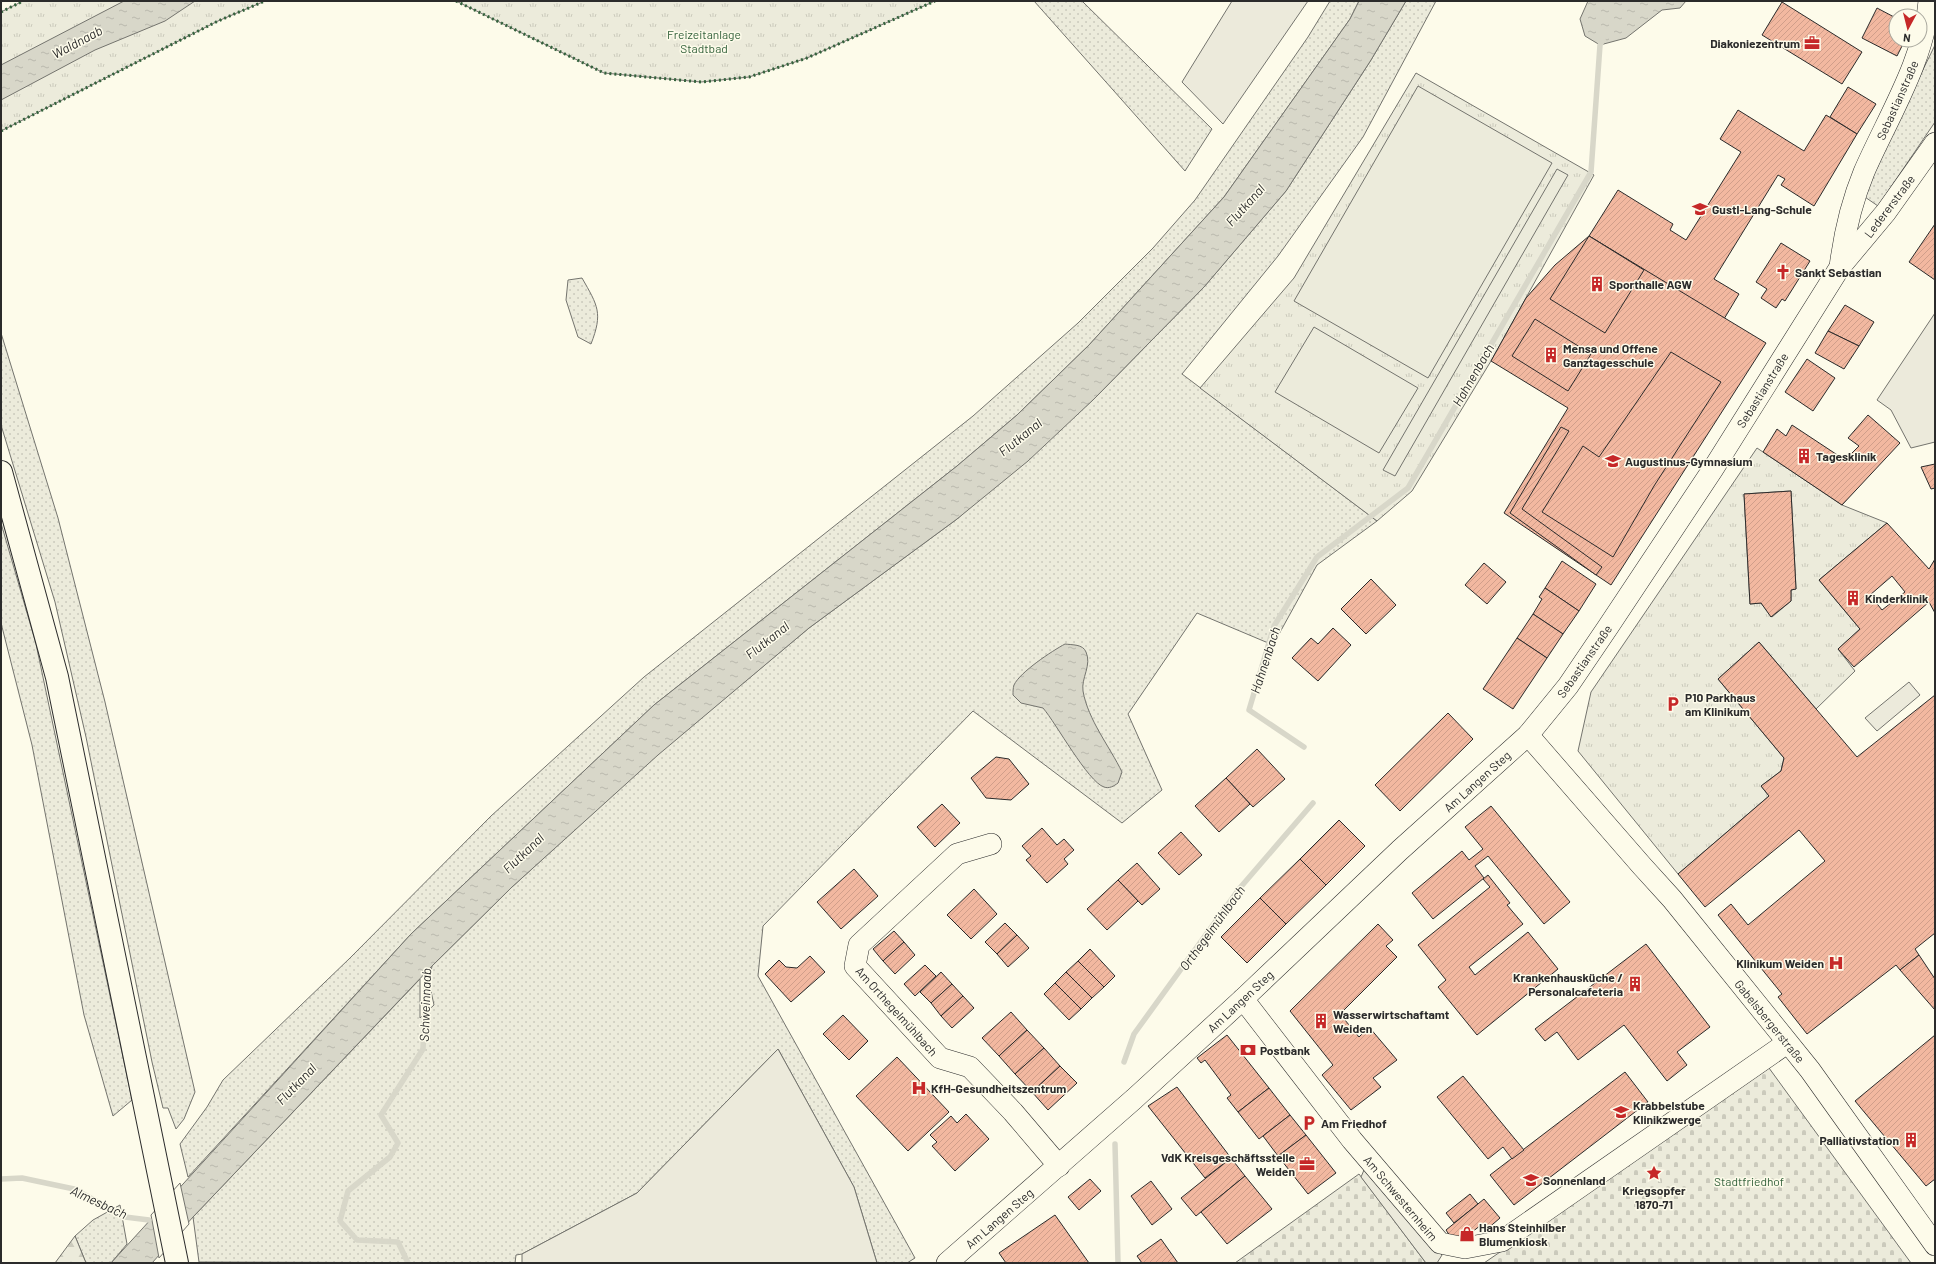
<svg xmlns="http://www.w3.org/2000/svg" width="1936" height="1264" viewBox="0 0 1936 1264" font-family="Barlow,sans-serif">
  <defs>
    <pattern id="grass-dots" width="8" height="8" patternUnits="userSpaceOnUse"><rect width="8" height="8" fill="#ecebdb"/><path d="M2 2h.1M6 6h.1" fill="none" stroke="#cbcabc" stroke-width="1.8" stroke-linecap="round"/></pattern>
    <pattern id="forest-firs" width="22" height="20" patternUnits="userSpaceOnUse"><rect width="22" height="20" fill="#ecebdb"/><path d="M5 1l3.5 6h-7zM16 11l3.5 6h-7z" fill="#cbcabc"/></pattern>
    <pattern id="cemetery-stones" width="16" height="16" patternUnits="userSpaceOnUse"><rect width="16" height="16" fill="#ecebdb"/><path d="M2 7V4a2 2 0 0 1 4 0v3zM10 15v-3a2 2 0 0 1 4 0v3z" fill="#cbcabc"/></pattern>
    <pattern id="park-tufts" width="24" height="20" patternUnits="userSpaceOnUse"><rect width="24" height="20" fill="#ecebdb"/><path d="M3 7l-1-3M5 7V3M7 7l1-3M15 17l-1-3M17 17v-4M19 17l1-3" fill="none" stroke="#cbcabc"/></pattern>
    <pattern id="water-ripples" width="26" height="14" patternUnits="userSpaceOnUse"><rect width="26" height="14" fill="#d8d7c9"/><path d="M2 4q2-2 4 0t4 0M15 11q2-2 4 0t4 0" fill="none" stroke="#bab9ad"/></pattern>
    <pattern id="building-hatch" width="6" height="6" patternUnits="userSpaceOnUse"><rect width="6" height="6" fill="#f2b8a0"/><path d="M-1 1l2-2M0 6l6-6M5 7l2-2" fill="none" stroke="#d09e8a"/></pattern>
  </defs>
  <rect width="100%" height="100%" fill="#fdfbea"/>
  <g fill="url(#grass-dots)" stroke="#74746e">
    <polygon points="1034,1 1082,1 1212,129 1185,171"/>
    <polygon points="1330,1 1359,1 1350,19 1224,197 1089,345 1017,415 957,466 654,705 411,934 188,1177 180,1144 207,1107 223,1080 350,958 491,816 644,677 973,416 1078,323 1153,248 1195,200 1308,37"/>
    <polygon points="1406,1 1436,1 1363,137 1278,256 1182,374 1377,521 1317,565 1273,645 1197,613 1128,714 1162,790 1122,823 973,711 763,926 758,976 915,1258 907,1263 877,1263 854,1187 778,1049 637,1193 522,1254 516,1255 515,1263 199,1262 193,1217 420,979 420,1018 434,1005 429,982 432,966 512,887 657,755 809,628 957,519 1094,399 1204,287 1286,191 1371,60"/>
    <polygon points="1935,45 1935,122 1878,206 1862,195"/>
    <path d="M582,278C598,306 603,313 591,344L578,337L566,300L568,280Z"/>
    <polygon points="1,333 58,518 105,702 195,1092 184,1119 176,1129 168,1108 163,1108 152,1062 86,737 55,602 1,425"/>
    <polygon points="1,523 36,644 132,1100 113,1116 84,1015 32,745 1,623"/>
    <polygon points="120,1205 127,1244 111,1263 86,1263 75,1236 93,1220"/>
  </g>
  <polygon fill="url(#forest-firs)" stroke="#74746e" points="75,1236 86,1263 55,1263"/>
  <g fill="url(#cemetery-stones)" stroke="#74746e">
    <polygon points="1769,1068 1911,1263 1484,1263"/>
    <polygon points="1359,1174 1426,1263 1235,1263"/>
  </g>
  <g fill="url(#park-tufts)" stroke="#74746e" fill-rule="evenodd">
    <polygon points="23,1 265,1 218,21 1,131 1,12"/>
    <polygon points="456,1 935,1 807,58 749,77 701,82 604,73"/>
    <polygon points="1416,73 1594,175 1491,361 1412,491 1377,521 1200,388 1294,278"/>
    <path d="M1757,448L1842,505L1887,523L1819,580L1860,629L1838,649L1855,671L1816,709L1759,642L1718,679L1784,758L1781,771L1761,786L1769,796L1678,874L1578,751L1591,692ZM1791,491L1796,589L1791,590V601L1772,617L1761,603L1750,604L1744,494Z"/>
  </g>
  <g fill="#ecebdb" stroke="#74746e">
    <polygon points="1418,86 1552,163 1428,378 1294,301"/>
    <polygon points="1557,169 1568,175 1395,476 1383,470"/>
    <polygon points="1314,327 1418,388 1379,453 1275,392"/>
  </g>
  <g fill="#eceadb" stroke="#74746e">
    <polygon points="1232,1 1308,1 1223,124 1182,82"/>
    <polygon points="1935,313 1935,442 1911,448 1891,410 1877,400"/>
    <polygon points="1909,682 1920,695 1877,731 1865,718"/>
    <polygon points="778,1049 854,1187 877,1263 522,1263 522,1254 637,1193"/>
    <polygon points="1367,1163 1442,1255 1437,1263 1426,1263 1361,1177"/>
  </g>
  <g fill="url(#water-ripples)" stroke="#74746e">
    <polygon points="124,1 195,1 165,21 95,50 1,100 1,65"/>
    <polygon points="1359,1 1406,1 1371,60 1286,191 1204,287 1094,399 1028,461 957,519 809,628 658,755 512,887 432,966 193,1217 152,1263 111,1263 411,934 654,705 957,466 1017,415 1089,345 1224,197 1350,19"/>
    <polygon points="1588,1 1686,1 1680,8 1662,10 1626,38 1600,45 1585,36 1580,19"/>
    <path d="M1065,644C1072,645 1083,644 1086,652C1092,665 1081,678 1083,691C1088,720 1110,747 1122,772L1118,783C1114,786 1109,789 1104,787C1088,782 1056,723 1043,708L1021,703L1013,695C1013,692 1013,688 1014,685C1020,672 1052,651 1065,644Z"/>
  </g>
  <polygon fill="#fdfbea" stroke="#74746e" points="180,1183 189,1224 159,1258 151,1215"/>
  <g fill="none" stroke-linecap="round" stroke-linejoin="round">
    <g stroke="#d8d7c9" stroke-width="5.5">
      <polyline points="1304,747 1249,710 1274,626 1317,557 1408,488 1591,172 1600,45 1603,39"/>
      <polyline points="1124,1062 1134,1034 1239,889 1313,803"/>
      <polyline points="1115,1144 1118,1263"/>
      <polyline points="1,1179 22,1178 74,1189 125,1217 149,1220"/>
      <polyline points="408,1263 398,1242 357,1240 340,1221 348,1191 390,1157 398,1143 381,1115 423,1049 427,966"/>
    </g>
  </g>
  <g fill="url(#building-hatch)" stroke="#2b2b2b" fill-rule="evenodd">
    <polygon points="1782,2 1862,52 1842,84 1762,35"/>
    <polygon points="1877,8 1896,18 1896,40 1905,40 1897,56 1862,38"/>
    <polygon points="1848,87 1876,104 1857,134 1830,117"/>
    <polygon points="1738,110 1804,151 1826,115 1857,134 1814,206 1781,185 1785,179 1778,175 1714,279 1739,294 1724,319 1589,236 1618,190 1673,224 1670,230 1686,240 1741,152 1720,139"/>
    <polygon points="1935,224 1935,280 1909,262"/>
    <polygon points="1589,236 1766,343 1611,585 1504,513 1568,408 1491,361 1526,298 1555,265"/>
    <polygon points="1589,236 1644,270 1605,333 1550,299"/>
    <polygon points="1781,243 1810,261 1785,301 1782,299 1776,308 1761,298 1767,289 1756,282"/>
    <polygon points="1845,305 1874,322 1859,346 1828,331"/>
    <polygon points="1535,319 1591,354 1568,391 1512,356"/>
    <polygon points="1828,331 1859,346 1844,369 1815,353"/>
    <polygon points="1671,352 1721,382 1654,486 1613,557 1542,512 1583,446 1599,457"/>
    <polygon points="1807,359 1835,378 1813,411 1785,392"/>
    <polygon points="1868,415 1900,443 1842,505 1763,452 1777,429 1786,436 1792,425 1845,460 1859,446 1848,438"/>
    <polygon points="1561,427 1569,431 1522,509 1602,567 1596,575 1510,513"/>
    <polygon points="1935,464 1935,488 1931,489 1921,467"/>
    <polygon points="1791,491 1796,589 1791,590 1791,601 1771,617 1761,603 1750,604 1744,494"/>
    <path d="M1887,523L1929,569L1935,559V613L1929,602L1854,667L1838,649L1860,629L1819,580ZM1892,576L1905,592L1882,610L1870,595Z"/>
    <polygon points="1562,561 1596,584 1579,611 1545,588"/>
    <polygon points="1484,563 1506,582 1487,604 1465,585"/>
    <polygon points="1371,579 1396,605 1366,634 1341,609"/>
    <polygon points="1545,588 1579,611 1563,634 1533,614 1542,599 1539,597"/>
    <polygon points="1533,614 1563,634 1547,658 1517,638"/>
    <polygon points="1333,628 1351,645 1318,681 1292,658 1311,638 1318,644"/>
    <polygon points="1517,638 1547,658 1513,709 1483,689"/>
    <polygon points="1759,642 1857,757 1935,695 1935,933 1915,949 1919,955 1900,970 1896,965 1807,1034 1778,997 1782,994 1718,915 1731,904 1748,925 1825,861 1799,830 1705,907 1678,874 1769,796 1761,786 1781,771 1784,758 1718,679"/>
    <polygon points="1448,713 1473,739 1400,811 1375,785"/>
    <polygon points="1257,749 1285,779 1253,807 1226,778"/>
    <polygon points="996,757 1009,759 1029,784 1011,800 986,798 971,778"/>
    <polygon points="1226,778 1250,804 1219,832 1195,806"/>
    <polygon points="942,804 960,823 935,847 917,827"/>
    <polygon points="1491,806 1570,902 1544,924 1488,856 1475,866 1484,878 1433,919 1412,893 1462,851 1469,860 1483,849 1465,827"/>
    <polygon points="1339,820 1365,846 1326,885 1300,859"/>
    <polygon points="1042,828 1057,845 1064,839 1074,850 1064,859 1068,864 1047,883 1026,860 1031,856 1022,846"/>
    <polygon points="1181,832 1202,855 1179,875 1158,853"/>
    <polygon points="1300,859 1326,885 1286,924 1260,898"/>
    <polygon points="1137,863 1160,889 1142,905 1118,880"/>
    <polygon points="854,869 878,896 841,929 817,902"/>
    <polygon points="1488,875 1510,903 1507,905 1523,924 1469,967 1475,975 1528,932 1558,969 1477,1035 1438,987 1446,980 1418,945 1490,887 1483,879"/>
    <polygon points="1118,880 1138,901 1107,930 1087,909"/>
    <polygon points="974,889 997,914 971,939 947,915"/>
    <polygon points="1260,898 1286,924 1247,963 1221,937"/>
    <polygon points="1005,923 1017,935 997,954 985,942"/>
    <polygon points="1378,924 1393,940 1386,946 1397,957 1340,1014 1359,1037 1369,1027 1397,1060 1373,1078 1381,1087 1351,1110 1322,1075 1333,1065 1290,1011"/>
    <polygon points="894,931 904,942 883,961 873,949"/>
    <polygon points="1017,935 1029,948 1008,967 997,954"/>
    <polygon points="904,942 915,955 895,974 883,961"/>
    <polygon points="1646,944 1710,1027 1677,1052 1687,1065 1667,1081 1624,1025 1578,1060 1557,1032 1545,1041 1535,1029"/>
    <polygon points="1090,949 1115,976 1104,987 1078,961"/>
    <polygon points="1919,955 1935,979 1935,1010 1900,970"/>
    <polygon points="810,956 825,972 791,1002 765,974 779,960 786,967 797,968"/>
    <polygon points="1078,961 1104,987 1092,998 1066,972"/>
    <polygon points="925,965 936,976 915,996 904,984"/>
    <polygon points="941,972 952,984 931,1003 920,992"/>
    <polygon points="1066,972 1092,998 1081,1009 1055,983"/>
    <polygon points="1055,983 1081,1009 1069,1020 1044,994"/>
    <polygon points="952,984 963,996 941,1016 931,1003"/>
    <polygon points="963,996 974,1008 952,1028 941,1016"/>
    <polygon points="1011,1012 1027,1030 999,1056 982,1038"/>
    <polygon points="843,1015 868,1041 849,1060 823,1034"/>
    <polygon points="1027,1030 1044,1048 1015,1074 999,1056"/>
    <polygon points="1227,1035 1269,1088 1238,1112 1227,1098 1231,1095 1205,1060 1201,1063 1197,1058"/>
    <polygon points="1935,1035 1935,1179 1926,1186 1855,1101"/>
    <polygon points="1044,1048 1060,1066 1032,1092 1015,1074"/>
    <polygon points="897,1057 949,1112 908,1151 856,1096"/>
    <polygon points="1060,1066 1077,1083 1048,1110 1032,1092"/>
    <polygon points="1625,1072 1648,1102 1514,1205 1490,1175"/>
    <polygon points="1463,1076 1524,1150 1512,1159 1503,1147 1488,1159 1437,1097"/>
    <polygon points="1177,1087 1231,1158 1205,1178 1148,1106"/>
    <polygon points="1269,1088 1290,1115 1259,1139 1238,1112"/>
    <polygon points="966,1114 989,1139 955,1171 932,1146 937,1142 930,1135 951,1116 957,1123"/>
    <polygon points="1290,1115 1306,1135 1278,1156 1263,1136"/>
    <polygon points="1306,1135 1336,1173 1308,1194 1278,1156"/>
    <polygon points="1231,1158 1245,1176 1196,1216 1181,1198"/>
    <polygon points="1245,1176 1272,1209 1227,1244 1201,1212"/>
    <polygon points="1090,1179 1101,1191 1079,1210 1068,1197"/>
    <polygon points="1151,1181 1172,1209 1152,1225 1131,1196"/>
    <polygon points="1470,1194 1478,1204 1454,1223 1446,1213"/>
    <polygon points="1484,1199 1500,1218 1486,1230 1481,1225 1462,1240 1452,1239 1446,1230"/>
    <polygon points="1055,1215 1089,1263 1006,1263 999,1253"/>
    <polygon points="1161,1239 1178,1263 1142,1263 1137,1256"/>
  </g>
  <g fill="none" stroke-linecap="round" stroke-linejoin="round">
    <defs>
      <g id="minor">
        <polyline points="1840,267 1886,212 1935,143"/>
        <polyline points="1528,735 1642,866 1672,899 1810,1070 1935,1245"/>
        <polyline points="991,844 957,854 859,945 855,966 940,1058 970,1067 1013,1112 1059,1166"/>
        <polyline points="1243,999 1352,1140 1440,1243 1465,1248 1502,1241 1787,1043"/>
        <path d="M947,1263L1134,1099L1243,999L1400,850L1528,735L1568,686L1608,627L1713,469L1840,267C1844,235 1852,201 1864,172C1887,119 1925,59 1929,1"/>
      </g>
      <polyline id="major" points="1,472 57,677 177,1263"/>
    </defs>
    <use href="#minor" stroke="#2b2b2b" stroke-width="22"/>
    <use href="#major" stroke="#2b2b2b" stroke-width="24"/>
    <use href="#minor" stroke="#fdfbea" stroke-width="21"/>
    <use href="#major" stroke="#fdfbea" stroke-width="22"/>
    <g stroke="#34623c" stroke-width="3" stroke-dasharray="2 3" stroke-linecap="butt">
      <polyline points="456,1 604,73 701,82 749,77 807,58 935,1"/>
      <polyline points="1,12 23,1"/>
      <polyline points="1,131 218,21 265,1"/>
    </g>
  </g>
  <defs>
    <symbol id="office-bare" viewBox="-9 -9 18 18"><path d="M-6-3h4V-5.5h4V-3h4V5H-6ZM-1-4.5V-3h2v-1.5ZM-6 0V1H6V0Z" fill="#c62828" stroke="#fdfbea" stroke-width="2.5" paint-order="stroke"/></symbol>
    <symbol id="school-bare" viewBox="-9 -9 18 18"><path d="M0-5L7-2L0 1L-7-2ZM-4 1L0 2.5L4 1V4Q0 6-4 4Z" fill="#c62828" stroke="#fdfbea" stroke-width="2.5" paint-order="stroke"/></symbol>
    <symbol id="church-bare" viewBox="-9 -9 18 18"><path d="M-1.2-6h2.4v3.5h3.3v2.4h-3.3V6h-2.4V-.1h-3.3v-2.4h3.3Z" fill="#c62828" stroke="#fdfbea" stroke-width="2.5" paint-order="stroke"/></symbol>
    <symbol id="building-bare" viewBox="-9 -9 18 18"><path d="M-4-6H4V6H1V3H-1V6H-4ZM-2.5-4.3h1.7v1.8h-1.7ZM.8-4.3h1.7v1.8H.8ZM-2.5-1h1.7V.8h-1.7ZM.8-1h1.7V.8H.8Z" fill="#c62828" stroke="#fdfbea" stroke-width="2.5" paint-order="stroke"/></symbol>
    <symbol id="parking-bare" viewBox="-9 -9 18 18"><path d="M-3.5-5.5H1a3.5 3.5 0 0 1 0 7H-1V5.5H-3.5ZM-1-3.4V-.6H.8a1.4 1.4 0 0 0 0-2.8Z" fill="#c62828" stroke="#fdfbea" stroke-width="2.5" paint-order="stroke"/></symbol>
    <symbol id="hospital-bare" viewBox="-9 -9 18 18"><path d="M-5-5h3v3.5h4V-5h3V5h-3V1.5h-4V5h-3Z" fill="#c62828" stroke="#fdfbea" stroke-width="2.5" paint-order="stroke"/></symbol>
    <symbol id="bank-bare" viewBox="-9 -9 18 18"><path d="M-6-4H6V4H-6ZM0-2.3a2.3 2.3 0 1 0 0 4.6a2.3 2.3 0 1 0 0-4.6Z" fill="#c62828" stroke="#fdfbea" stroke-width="2.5" paint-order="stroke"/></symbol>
    <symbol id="sight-bare" viewBox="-9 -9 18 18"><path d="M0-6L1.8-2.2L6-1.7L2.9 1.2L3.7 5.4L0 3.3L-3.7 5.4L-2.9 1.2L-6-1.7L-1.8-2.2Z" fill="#c62828" stroke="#fdfbea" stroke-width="2.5" paint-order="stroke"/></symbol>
    <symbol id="shop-bare" viewBox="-9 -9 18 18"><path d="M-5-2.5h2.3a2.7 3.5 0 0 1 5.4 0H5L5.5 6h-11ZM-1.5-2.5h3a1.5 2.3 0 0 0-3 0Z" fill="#c62828" stroke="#fdfbea" stroke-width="2.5" paint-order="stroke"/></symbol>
  </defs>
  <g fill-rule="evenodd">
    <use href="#office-bare" x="1801" y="32" width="22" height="22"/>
    <use href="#school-bare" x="1689" y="198" width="22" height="22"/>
    <use href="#church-bare" x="1772" y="261" width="22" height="22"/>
    <use href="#building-bare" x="1586" y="273" width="22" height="22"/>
    <use href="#building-bare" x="1540" y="344" width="22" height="22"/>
    <use href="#building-bare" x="1793" y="445" width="22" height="22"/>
    <use href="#school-bare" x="1602" y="450" width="22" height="22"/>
    <use href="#building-bare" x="1842" y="587" width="22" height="22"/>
    <use href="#parking-bare" x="1662" y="693" width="22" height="22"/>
    <use href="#hospital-bare" x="1825" y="952" width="22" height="22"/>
    <use href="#building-bare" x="1624" y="973" width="22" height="22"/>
    <use href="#building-bare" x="1310" y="1010" width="22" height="22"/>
    <use href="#bank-bare" x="1237" y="1039" width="22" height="22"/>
    <use href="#hospital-bare" x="908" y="1077" width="22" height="22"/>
    <use href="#school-bare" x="1610" y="1101" width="22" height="22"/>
    <use href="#parking-bare" x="1298" y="1112" width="22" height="22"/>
    <use href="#building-bare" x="1900" y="1129" width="22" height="22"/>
    <use href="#office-bare" x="1296" y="1153" width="22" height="22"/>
    <use href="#sight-bare" x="1643" y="1162" width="22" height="22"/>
    <use href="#school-bare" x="1520" y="1169" width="22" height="22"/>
    <use href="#shop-bare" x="1456" y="1223" width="22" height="22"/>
  </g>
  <g text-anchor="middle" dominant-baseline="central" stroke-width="3" stroke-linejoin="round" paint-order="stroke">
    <g font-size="12" fill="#34623c" stroke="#fdfbea">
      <text x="704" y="34">Freizeitanlage<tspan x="704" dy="14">Stadtbad</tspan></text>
      <text x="1749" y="1181">Stadtfriedhof</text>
    </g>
    <g font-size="12" font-weight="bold" fill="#2b2b2b" stroke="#fdfbea" text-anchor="start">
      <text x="1800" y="43" text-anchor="end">Diakoniezentrum</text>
      <text x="1712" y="209">Gustl-Lang-Schule</text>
      <text x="1795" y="272">Sankt Sebastian</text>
      <text x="1609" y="284">Sporthalle AGW</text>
      <text x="1563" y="348">Mensa und Offene<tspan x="1563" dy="14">Ganztagesschule</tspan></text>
      <text x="1816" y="456">Tagesklinik</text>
      <text x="1625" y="461">Augustinus-Gymnasium</text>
      <text x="1865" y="598">Kinderklinik</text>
      <text x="1685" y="697">P10 Parkhaus<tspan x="1685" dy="14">am Klinikum</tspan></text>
      <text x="1824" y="963" text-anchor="end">Klinikum Weiden</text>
      <text x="1623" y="977" text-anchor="end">Krankenhausküche /<tspan x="1623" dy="14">Personalcafeteria</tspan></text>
      <text x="1333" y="1014">Wasserwirtschaftamt<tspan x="1333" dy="14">Weiden</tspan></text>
      <text x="1260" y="1050">Postbank</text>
      <text x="931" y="1088">KfH-Gesundheitszentrum</text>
      <text x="1633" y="1105">Krabbelstube<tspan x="1633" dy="14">Klinikzwerge</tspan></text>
      <text x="1321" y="1123">Am Friedhof</text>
      <text x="1899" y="1140" text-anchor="end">Palliativstation</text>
      <text x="1295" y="1157" text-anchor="end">VdK Kreisgeschäftsstelle<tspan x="1295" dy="14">Weiden</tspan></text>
      <text x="1543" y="1180">Sonnenland</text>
      <text x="1654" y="1190" text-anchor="middle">Kriegsopfer<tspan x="1654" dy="14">1870-71</tspan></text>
      <text x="1479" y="1227">Hans Steinhilber<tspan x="1479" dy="14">Blumenkiosk</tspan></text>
    </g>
    <g font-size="12" fill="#2b2b2b" stroke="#fdfbea">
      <text transform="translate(1897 100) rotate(-66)">Sebastianstraße</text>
      <text transform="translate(1889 206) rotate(-53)">Ledererstraße</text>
      <text transform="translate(1762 390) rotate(-58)">Sebastianstraße</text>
      <text transform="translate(1584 661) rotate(-55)">Sebastianstraße</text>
      <text transform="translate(1477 781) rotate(-42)">Am Langen Steg</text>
      <text transform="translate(1240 1001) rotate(-43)">Am Langen Steg</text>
      <text transform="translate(897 1011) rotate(48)">Am Orthegelmühlbach</text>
      <text transform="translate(1770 1021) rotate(51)">Gabelsbergerstraße</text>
      <text transform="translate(1401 1198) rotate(50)">Am Schwesternheim</text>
      <text transform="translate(999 1218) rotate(-41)">Am Langen Steg</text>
    </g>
    <g font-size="13" font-style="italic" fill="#2b2b2b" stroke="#fdfbea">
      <text transform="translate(77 42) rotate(-28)">Waldnaab</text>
      <text transform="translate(1245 205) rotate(-48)">Flutkanal</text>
      <text transform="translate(1473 375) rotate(-60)">Hahnenbach</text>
      <text transform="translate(1020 437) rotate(-39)">Flutkanal</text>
      <text transform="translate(767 640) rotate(-38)">Flutkanal</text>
      <text transform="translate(1265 660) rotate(-72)">Hahnenbach</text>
      <text transform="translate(523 853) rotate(-44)">Flutkanal</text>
      <text transform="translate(1212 928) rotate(-54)">Orthegelmühlbach</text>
      <text transform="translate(425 1005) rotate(-88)">Schweinnaab</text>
      <text transform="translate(296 1084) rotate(-46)">Flutkanal</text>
      <text transform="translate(99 1202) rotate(25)">Almesbach</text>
    </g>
  </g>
  <rect width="1936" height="1264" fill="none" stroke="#2b2b2b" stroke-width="4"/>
  <g transform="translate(1908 28) rotate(187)"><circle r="19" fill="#fdfbea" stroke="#a9a89e"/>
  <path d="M0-3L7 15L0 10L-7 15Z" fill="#c62828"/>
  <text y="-6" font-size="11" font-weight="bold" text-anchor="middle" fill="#2b2b2b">N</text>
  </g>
</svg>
